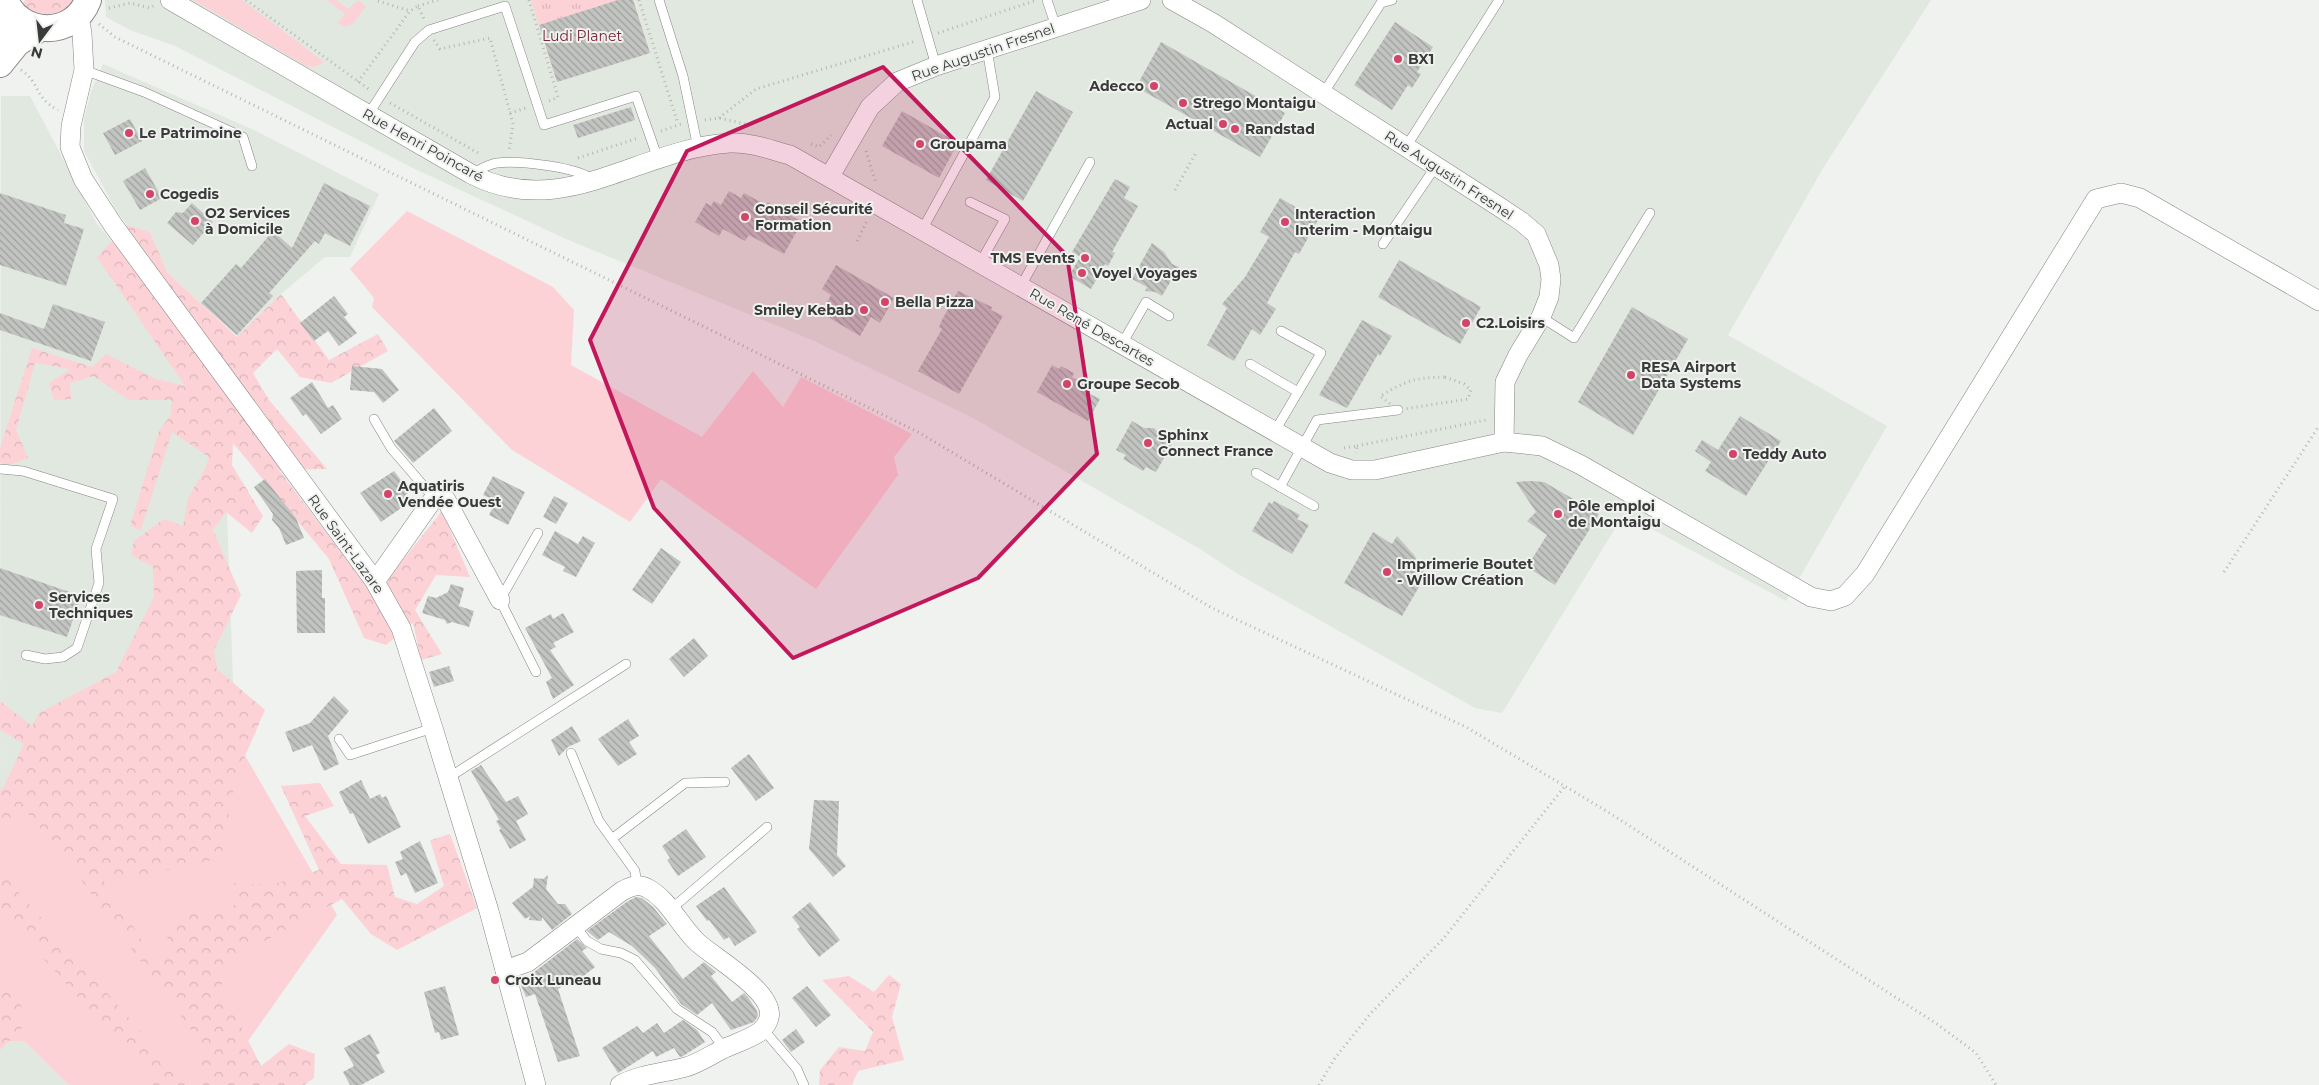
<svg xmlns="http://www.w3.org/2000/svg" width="2319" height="1085" viewBox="0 0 2319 1085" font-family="Montserrat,sans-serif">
  <defs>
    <pattern id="forest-crowns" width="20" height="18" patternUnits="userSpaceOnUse" patternTransform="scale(1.25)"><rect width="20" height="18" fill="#fcd2d7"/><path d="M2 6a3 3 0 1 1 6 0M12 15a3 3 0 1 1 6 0" fill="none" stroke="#d9b5b9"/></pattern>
    <pattern id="park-tufts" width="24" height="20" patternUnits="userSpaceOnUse" patternTransform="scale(1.25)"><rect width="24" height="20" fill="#fcd2d7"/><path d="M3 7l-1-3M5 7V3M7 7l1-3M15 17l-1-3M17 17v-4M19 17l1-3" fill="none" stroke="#d9b5b9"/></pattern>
    <pattern id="building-back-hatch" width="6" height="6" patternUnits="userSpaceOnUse" patternTransform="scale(1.25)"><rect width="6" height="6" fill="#c2c4c1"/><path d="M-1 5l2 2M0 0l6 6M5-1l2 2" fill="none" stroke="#9fa09e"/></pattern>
  </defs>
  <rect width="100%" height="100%" fill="#eff2ef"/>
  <g fill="#e1e8df">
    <polygon points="105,0 1931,0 1822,170 1728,335 1887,426 1786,601 1624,514 1502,713 1475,708 1238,574 1200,549 971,417 814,341 566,239 415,169 175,46 130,30 106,17"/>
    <polygon points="103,64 254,130 379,194 350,257 325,257 281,294 238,337 167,272 150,232 127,225 117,212 84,151 84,119 91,92"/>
    <polygon points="1,96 30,96 97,224 222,373 235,738 0,802"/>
    <polygon points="0,1041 24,1041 69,1085 0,1085"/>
  </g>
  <g fill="#fcd2d7">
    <polygon points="193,0 242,0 324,62 315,67 306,66"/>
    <polygon points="327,0 336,0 348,9 358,0 366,6 353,24 344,27 338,23 345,14"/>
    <polygon points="407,211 553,287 574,310 571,365 702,437 753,371 783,407 801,377 912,434 894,457 898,475 816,589 661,479 630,522 512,450 372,307 374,298 350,269"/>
    <polygon points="235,738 337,915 217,1085 69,1085 24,1041 0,1041 0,802"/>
  </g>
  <g fill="url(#forest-crowns)">
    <polygon points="25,0 73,0 60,17 33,16 22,6"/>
    <polygon points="127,225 150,232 167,272 237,337 281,294 329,360 378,334 388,351 331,383 300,377 277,349 253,373 269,400 327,469 279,470 368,588 391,575 442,511 470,577 436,575 415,610 442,654 421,660 413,623 386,645 364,638 329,559 233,443 232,465 263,516 252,533 226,512 213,530 241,595 214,650 217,669 265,710 236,777 221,858 114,882 100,875 156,962 177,955 165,933 191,903 203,921 240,902 234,883 271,885 319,870 281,786 320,783 334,806 305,816 341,864 387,865 395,897 417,904 444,886 430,840 450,834 477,908 397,950 371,934 342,899 228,961 221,987 261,1066 289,1044 315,1054 314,1078 304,1085 196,1085 205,1074 191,1030 59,850 23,808 0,826 0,790 4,786 24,744 0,730 0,701 32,726 39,713 116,672 154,597 153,567 131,555 134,541 164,519 183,526 188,498 205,469 209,457 172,432 141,530 130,526 159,431 170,416 172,400 129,400 93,376 70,383 71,399 54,400 49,383 70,369 35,363 16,430 28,458 10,465 0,463 0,448 32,348 92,367 106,354 156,379 185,386 97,257"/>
    <polygon points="0,871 188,1085 153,1085 149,1059 118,1042 0,910"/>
    <polygon points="889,975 901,984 892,1017 904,1060 858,1071 852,1085 819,1085 820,1070 839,1047 865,1051 873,1032 822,980 849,976 874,992"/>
    <polygon points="0,976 13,987 28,1022 0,1050"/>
  </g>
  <polygon fill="url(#park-tufts)" points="531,0 633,0 650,53 557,82"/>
  <g fill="url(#building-back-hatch)">
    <polygon points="618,0 633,0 650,53 557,82 539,25"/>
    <polygon points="1395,22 1433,47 1417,72 1421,74 1412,88 1408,85 1392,110 1354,85"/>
    <polygon points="1161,42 1285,113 1260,157 1136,87"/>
    <polygon points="1036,91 1073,112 1023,201 986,180"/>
    <polygon points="631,107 635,120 578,138 573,125"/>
    <polygon points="902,111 958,143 939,178 882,146"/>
    <polygon points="130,119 142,141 115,155 103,133"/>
    <polygon points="145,168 162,198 140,210 123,181"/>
    <polygon points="1115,179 1130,187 1124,198 1138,206 1112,252 1115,253 1108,266 1105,264 1091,289 1069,276 1080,257 1072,252"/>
    <polygon points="324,183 370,206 350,246 325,233 319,244 315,241 269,293 273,296 237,335 201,303 236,264 241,268 273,231 292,248"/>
    <polygon points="729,191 741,198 744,193 766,205 768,202 802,222 784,254 749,235 745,241 723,229 719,236 695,222 706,203 711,206 714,201 721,205"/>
    <polygon points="0,193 66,215 64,223 84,229 66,286 0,265"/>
    <polygon points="1280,198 1318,220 1299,254 1295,252 1267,303 1276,309 1260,335 1252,329 1234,361 1207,345 1227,308 1222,304 1245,277 1269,237 1260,232"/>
    <polygon points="192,203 213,222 193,245 167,223 176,212 183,213"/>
    <polygon points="1152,243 1164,252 1172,264 1179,267 1162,296 1155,292 1145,291 1147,287 1132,279"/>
    <polygon points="1399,260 1481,307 1460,344 1378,297"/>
    <polygon points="836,265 894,298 880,323 871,317 860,336 821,313 831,295 822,289"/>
    <polygon points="958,291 992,307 991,310 1003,316 959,394 918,371 942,329 939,327 942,320"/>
    <polygon points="334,296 348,314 344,317 357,333 339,346 328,331 314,341 300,323"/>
    <polygon points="53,304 105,322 91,361 0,330 0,313 44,329"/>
    <polygon points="1632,307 1688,339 1633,435 1578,402"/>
    <polygon points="1362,320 1392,336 1380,356 1378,354 1347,408 1319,395"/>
    <polygon points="1052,365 1059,369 1061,366 1074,373 1072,377 1091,388 1088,393 1100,399 1088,421 1037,392"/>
    <polygon points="352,366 382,369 399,390 383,403 374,392 350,390"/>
    <polygon points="312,382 328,408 333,405 342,419 321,434 306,414 303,416 290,398"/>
    <polygon points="434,408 452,431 413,463 394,441"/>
    <polygon points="1740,416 1781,441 1746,496 1705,471 1711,462 1695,451 1702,440 1718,450"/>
    <polygon points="1132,421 1144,428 1154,428 1158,432 1159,437 1172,444 1156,472 1146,467 1143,471 1123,459 1126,455 1116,450"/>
    <polygon points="394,471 410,492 405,495 410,502 381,522 360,493"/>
    <polygon points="493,476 525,492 508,525 489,515 496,501 483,495"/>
    <polygon points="265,479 296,518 304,538 286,545 279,528 272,520 273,514 254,487"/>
    <polygon points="1530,481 1544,482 1599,514 1555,585 1527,567 1547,535 1527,521 1536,512 1516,482"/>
    <polygon points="554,496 568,503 556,524 543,517"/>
    <polygon points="1274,501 1300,515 1297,519 1309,525 1292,554 1252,531 1269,502 1272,504"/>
    <polygon points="555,531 578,544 583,536 595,543 576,577 563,571 565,567 542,555"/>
    <polygon points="1373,532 1392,544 1397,536 1414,555 1426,575 1402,616 1344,583"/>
    <polygon points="661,548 681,562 652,604 632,590"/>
    <polygon points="0,568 81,596 67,637 0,615"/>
    <polygon points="322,570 322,598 325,598 325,633 297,633 296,571"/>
    <polygon points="451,584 464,588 459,606 474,611 469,627 452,622 447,624 445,620 422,613 428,596 436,598 448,592"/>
    <polygon points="563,613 574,632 553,643 556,647 550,650 574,685 553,699 546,682 552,678 525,628 551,614 553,619"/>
    <polygon points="694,638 708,656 684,677 669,659"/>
    <polygon points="449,666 454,681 434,687 429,672"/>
    <polygon points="334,696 349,711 328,736 339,764 324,771 312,745 293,752 285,732 310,723"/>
    <polygon points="628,719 639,736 629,742 637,754 618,766 598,739"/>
    <polygon points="572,726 581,741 568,747 559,756 551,740"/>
    <polygon points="749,754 774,788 756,801 731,768"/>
    <polygon points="481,765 506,802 518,796 528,814 516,821 526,840 510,849 499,830 501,829 496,821 499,820 471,771"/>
    <polygon points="361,780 370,799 380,794 382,798 386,796 401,827 368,844 353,813 350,814 339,792"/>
    <polygon points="814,800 839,801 837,855 846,866 833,877 809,849"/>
    <polygon points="686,829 706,857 678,876 667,860 670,858 662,846"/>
    <polygon points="420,841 438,883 415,893 406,873 401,876 395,862 403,859 400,852"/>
    <polygon points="548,875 546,889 558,904 565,904 572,914 552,930 542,917 542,921 529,920 530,916 525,919 512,903 533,887 534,878 543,879"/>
    <polygon points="724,887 757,932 735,946 729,937 724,940 709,920 707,921 696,906"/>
    <polygon points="636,897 642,898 653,907 667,924 649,936 683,979 704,962 716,972 711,976 732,1002 744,993 748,997 757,1011 758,1016 754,1022 731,1030 712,1003 697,1015 681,1004 655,968 632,946 609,932 598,940 587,931 628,901"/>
    <polygon points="810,902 840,940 819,957 797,929 800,927 792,917"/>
    <polygon points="577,939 587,948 582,951 595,967 581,978 579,975 558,989 580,1056 558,1062 535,994 526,997 520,983"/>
    <polygon points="445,986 459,1035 441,1040 439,1032 435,1033 424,992"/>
    <polygon points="807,986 831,1015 816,1027 792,998"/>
    <polygon points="683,1020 697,1030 705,1042 683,1056 680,1057 674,1048 656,1057 653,1051 618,1073 602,1048 637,1026 643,1033 657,1023 664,1033"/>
    <polygon points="796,1029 805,1042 791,1052 782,1040"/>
    <polygon points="370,1034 380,1053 376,1055 385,1072 361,1085 350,1085 343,1072 354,1066 344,1048"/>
  </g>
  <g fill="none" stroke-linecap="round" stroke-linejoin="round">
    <defs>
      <g id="lane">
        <polyline points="659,0 683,76 698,148"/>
        <polyline points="917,0 936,66"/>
        <polyline points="1047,0 1056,27"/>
        <polyline points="84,70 144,92 243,137 252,166"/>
        <polyline points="1323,94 1381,3 1392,0"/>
        <polyline points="368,115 415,42 429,30 505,6 544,125 636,96 658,159"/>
        <polyline points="1406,147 1499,0"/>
        <path d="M472,174C479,170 488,164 497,163C516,160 579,167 593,180"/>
        <polyline points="970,202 1005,219 980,263"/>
        <polyline points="922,230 995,97 987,49"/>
        <polyline points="1383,244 1436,166"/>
        <polyline points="1021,286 1090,162"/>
        <polyline points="1541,317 1574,338 1650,213"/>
        <polyline points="1122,344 1146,302 1169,316"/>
        <polyline points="1250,364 1298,392"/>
        <polyline points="374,419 391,448 434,498"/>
        <polyline points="1275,431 1321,353 1281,331"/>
        <polyline points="0,469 23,471 113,499 96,549 99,583 77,648 63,657 45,659 26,655"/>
        <polyline points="1256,473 1314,506"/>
        <polyline points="1280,487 1317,420 1398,410"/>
        <polyline points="536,672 500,600 538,533"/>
        <polyline points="339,739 350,755 433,728"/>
        <polyline points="571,753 599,821 635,871 637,886"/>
        <polyline points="448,778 626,664"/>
        <polyline points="613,838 685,783 725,782"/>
        <polyline points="670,910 767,827"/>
        <polyline points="576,927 587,941 601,949 621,953 635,960 677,1009 712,1032 724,1048"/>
        <polyline points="763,1029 797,1069 804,1085"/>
      </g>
      <g id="street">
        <path d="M170,0L471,174C562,222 640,148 730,143C751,142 771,150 790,155L1330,463L1352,470H1375L1504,442L1542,446L1581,465L1811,597L1831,601L1845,596L1865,574L2096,199L2121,193L2140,198L2319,301"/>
        <polyline points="1172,0 1213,23 1498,206 1522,222 1536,234 1549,265 1551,279 1549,297 1541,317 1518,355 1505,382 1504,442"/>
        <polyline points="79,17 82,33 84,70 71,126 70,147 83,179 113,225 374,580 401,628 433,728 489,911 536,1085"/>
        <polyline points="830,176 870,107 897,82 936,66 1141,0"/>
        <polyline points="374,580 379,576 434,498 446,500 500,600"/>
        <path d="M505,970L528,962L622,891C630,887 638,883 647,888C668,899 679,924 696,941C711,956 776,992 769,1018C768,1022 764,1028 761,1031C750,1039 736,1043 723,1049C711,1055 699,1063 686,1067C664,1073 640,1074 620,1085"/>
      </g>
      <g id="secondary">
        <path d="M5,0C20,37 74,38 88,0"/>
        <polyline points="0,33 7,4"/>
        <polyline points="0,64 17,43 40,28"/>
      </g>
    </defs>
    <use href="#lane" stroke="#838582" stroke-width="10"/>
    <use href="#street" stroke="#838582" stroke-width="20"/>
    <use href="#secondary" stroke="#838582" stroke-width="28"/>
    <g stroke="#b5b7b5" stroke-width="3" stroke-dasharray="1 4" stroke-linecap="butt">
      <polyline points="246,0 370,90"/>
      <polyline points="529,0 558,97 549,101"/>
      <polyline points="639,0 678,124"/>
      <polyline points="378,1 410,11"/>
      <polyline points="418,6 438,0"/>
      <polyline points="109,8 130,3 150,8 153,6"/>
      <polyline points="99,24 115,37 918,432 1212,608 1466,727 1608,812 1937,1024 1976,1053 1996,1085"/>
      <polyline points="938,33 1034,1"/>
      <polyline points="434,40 440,49 490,38 513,124 509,151"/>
      <path d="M21,70C41,83 33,97 58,110"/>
      <polyline points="358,82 410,11 418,6 424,19"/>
      <polyline points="390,103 480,154"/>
      <polyline points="510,113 526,108"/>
      <polyline points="719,118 756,89 916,41"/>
      <polyline points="705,120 719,118 745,124"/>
      <polyline points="661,131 681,124"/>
      <polyline points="811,144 819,147 831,135"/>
      <polyline points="866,151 876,183"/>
      <polyline points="578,158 638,138"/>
      <polyline points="1175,190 1197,151"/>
      <polyline points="857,241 868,219"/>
      <path d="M1445,377L1464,384L1471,390L1468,399L1398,410L1380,396C1408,380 1413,378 1445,377Z"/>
      <polyline points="1357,446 1486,420"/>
      <polyline points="1344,448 1357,446 1356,453"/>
      <polyline points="2224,572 2319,426"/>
      <polyline points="1319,1085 1335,1058 1371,1013 1443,939 1565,786"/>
    </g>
    <use href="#lane" stroke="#fff" stroke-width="9"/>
    <use href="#street" stroke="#fff" stroke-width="19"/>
    <use href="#secondary" stroke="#fff" stroke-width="26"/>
  </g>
  <path fill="#c2185b" fill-opacity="0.2" stroke="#c2185b" stroke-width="4" stroke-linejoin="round" d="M883,67L1067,256L1097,454L978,578L793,658L654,508L590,340L687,151Z"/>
  <g fill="#d34468" stroke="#eff2ef" stroke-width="2">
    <circle cx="1398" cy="59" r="5"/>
    <circle cx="1154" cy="86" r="5"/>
    <circle cx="1183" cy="103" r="5"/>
    <circle cx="1223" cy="124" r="5"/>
    <circle cx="1235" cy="129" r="5"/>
    <circle cx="129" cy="133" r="5"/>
    <circle cx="920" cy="144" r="5"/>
    <circle cx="150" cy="194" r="5"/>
    <circle cx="745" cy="217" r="5"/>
    <circle cx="195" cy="221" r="5"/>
    <circle cx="1285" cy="222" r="5"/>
    <circle cx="1085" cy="258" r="5"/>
    <circle cx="1082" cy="273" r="5"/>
    <circle cx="885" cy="302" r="5"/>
    <circle cx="864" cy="310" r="5"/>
    <circle cx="1466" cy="323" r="5"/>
    <circle cx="1631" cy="375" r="5"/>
    <circle cx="1067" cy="384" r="5"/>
    <circle cx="1148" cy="443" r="5"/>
    <circle cx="1733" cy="454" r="5"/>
    <circle cx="388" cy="494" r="5"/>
    <circle cx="1558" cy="514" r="5"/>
    <circle cx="1387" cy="572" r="5"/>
    <circle cx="39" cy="605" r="5"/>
    <circle cx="495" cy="980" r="5"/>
  </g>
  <g text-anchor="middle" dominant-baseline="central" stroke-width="4" stroke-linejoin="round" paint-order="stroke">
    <g font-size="14" fill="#7a2339" stroke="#eff2ef">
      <text x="582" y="36">Ludi Planet</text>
    </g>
    <g font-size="14" fill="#393a39" stroke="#eff2ef">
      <text transform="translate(983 52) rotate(-19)">Rue Augustin Fresnel</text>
      <text transform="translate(423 145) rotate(29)">Rue Henri Poincaré</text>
      <text transform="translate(1449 175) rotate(33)">Rue Augustin Fresnel</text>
      <text transform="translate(1092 327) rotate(30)">Rue René Descartes</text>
      <text transform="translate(346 544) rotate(54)">Rue Saint-Lazare</text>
    </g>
    <g font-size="14" font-weight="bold" fill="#393a39" stroke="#eff2ef" text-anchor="start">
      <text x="1408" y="59">BX1</text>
      <text x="1144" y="86" text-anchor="end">Adecco</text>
      <text x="1193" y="103">Strego Montaigu</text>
      <text x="1213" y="124" text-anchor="end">Actual</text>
      <text x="1245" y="129">Randstad</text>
      <text x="139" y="133">Le Patrimoine</text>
      <text x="930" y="144">Groupama</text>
      <text x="160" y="194">Cogedis</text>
      <text x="755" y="209">Conseil Sécurité<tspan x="755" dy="16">Formation</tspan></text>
      <text x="205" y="213">O2 Services<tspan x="205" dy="16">à Domicile</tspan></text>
      <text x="1295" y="214">Interaction<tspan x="1295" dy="16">Interim - Montaigu</tspan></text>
      <text x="1075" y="258" text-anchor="end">TMS Events</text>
      <text x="1092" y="273">Voyel Voyages</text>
      <text x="895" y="302">Bella Pizza</text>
      <text x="854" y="310" text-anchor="end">Smiley Kebab</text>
      <text x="1476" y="323">C2.Loisirs</text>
      <text x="1641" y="367">RESA Airport<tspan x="1641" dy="16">Data Systems</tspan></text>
      <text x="1077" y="384">Groupe Secob</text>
      <text x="1158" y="435">Sphinx<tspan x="1158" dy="16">Connect France</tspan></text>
      <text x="1743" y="454">Teddy Auto</text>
      <text x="398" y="486">Aquatiris<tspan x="398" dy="16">Vendée Ouest</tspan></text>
      <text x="1568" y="506">Pôle emploi<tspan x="1568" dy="16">de Montaigu</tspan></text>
      <text x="1397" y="564">Imprimerie Boutet<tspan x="1397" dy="16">- Willow Création</tspan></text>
      <text x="49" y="597">Services<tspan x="49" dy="16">Techniques</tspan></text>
      <text x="505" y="980">Croix Luneau</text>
    </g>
  </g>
  <g transform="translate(40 40) rotate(195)" stroke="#eff2ef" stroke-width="4" paint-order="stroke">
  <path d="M0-4L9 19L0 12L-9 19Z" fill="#393a39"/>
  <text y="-8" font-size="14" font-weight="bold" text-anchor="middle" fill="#393a39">N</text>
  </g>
</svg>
